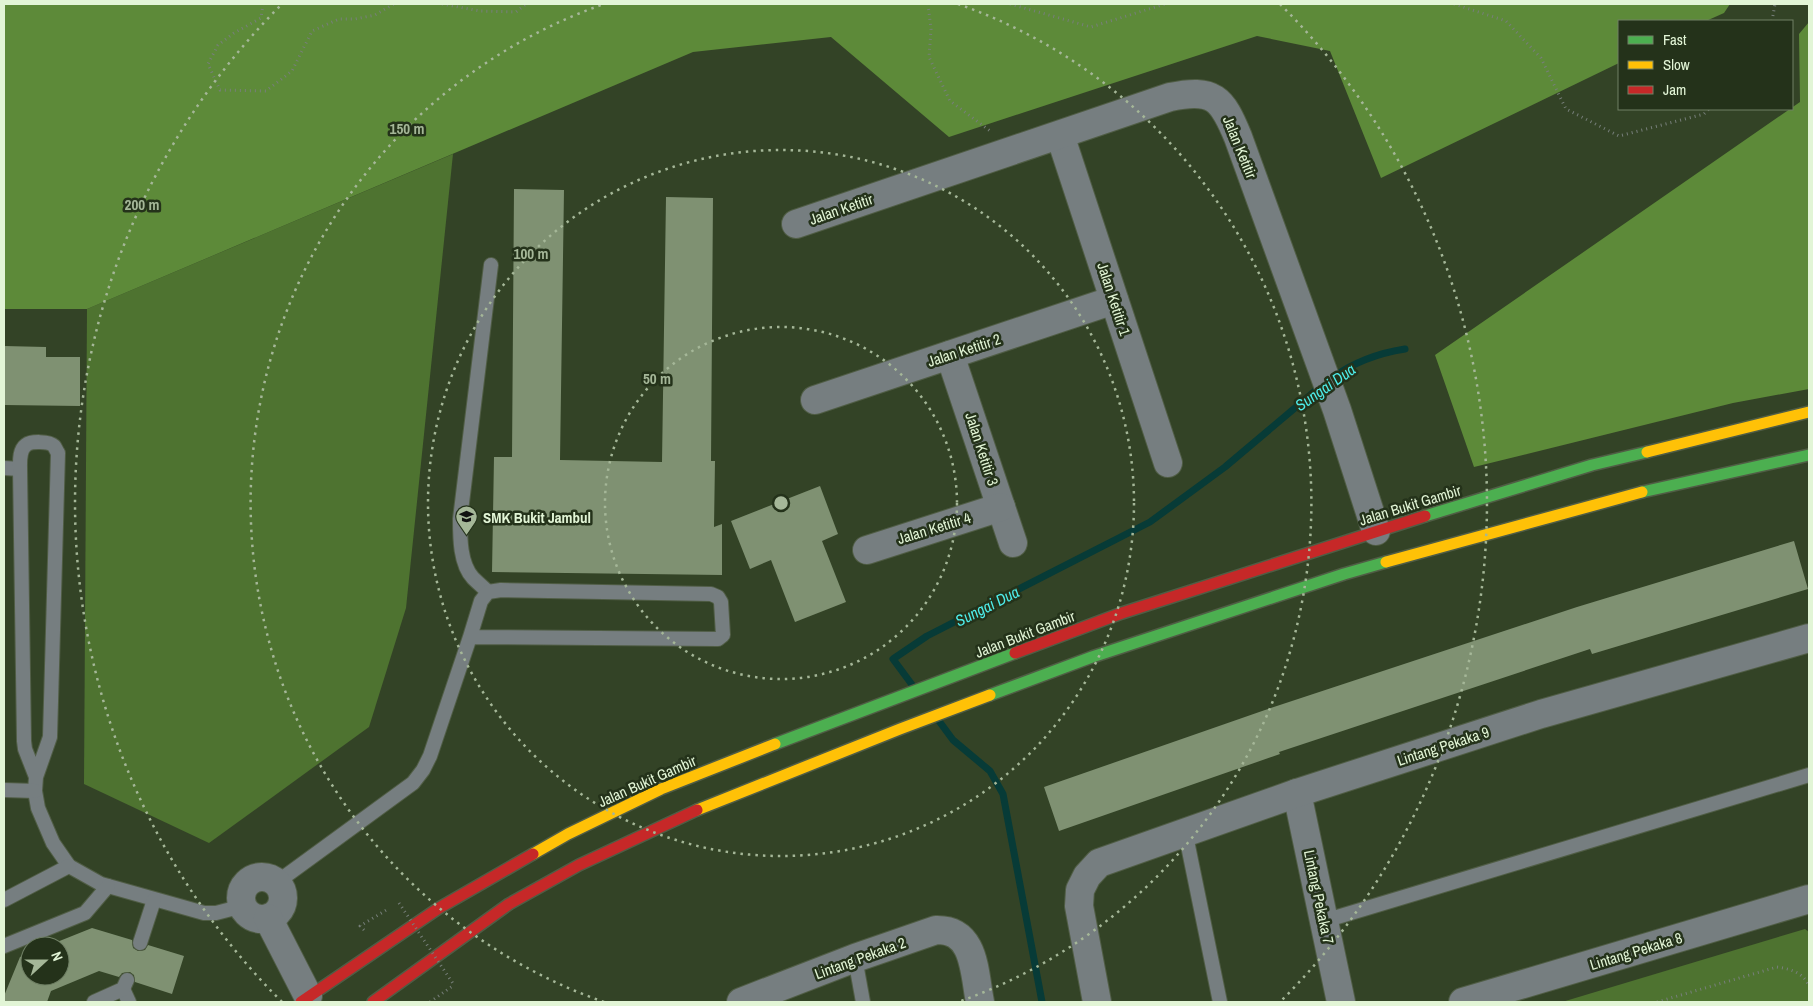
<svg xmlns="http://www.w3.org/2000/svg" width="1813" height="1006" viewBox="0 0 1813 1006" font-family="'Archivo Narrow',sans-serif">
  <rect width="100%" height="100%" fill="#334326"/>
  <g fill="#4e7330">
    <polygon points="453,154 406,608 369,727 209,843 84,784 87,309"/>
    <polygon points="1805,929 1809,932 1809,1002 1562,1002"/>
  </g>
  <g fill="#5d8a39">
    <polygon points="4,4 1730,4 1724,13 1706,21 1619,21 1619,63 1381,178 1330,51 1257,36 949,137 831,37 693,52 87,309 4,309"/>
    <polygon points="1809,22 1809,389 1733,403 1474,467 1435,355 1800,102 1799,34"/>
  </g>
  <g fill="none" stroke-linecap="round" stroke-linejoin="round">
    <g stroke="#073b37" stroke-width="7">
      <path d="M1332,378C1354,362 1379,353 1405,349"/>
      <polyline points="913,686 893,659 927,636 1150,522 1225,467 1321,386"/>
      <polyline points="939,721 953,740 990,771 1003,794 1042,1002"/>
    </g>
  </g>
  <g fill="#7f9172">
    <polygon points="514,189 564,190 560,460 662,462 666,197 713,198 711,461 715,461 714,527 722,524 722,575 492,572 494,457 512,457"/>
    <polygon points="4,346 46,347 46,357 80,357 80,406 4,405"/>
    <polygon points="820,486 838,534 822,541 846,602 795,622 771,560 750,569 731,521"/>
    <polygon points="1794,541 1808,589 1592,654 1590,649 1279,752 1280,754 1059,831 1044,787 1265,710 1577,607"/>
    <polygon points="92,928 132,940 133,948 138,951 145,950 148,945 184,956 172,994 135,982 134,975 130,972 122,973 119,977 99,971 51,991 47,1002 4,1002 4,996 20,957 30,953 30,976 60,976 60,946 47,946"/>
  </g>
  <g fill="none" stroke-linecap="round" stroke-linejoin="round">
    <defs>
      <g id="lane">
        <polyline points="4,468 20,469"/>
        <path d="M488,592C483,587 478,583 473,578C460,564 460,538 460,519L491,265"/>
        <path d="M36,777L25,749L24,741L20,469C20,462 19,450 26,445C31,441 49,441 54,446C55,447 56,450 58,453L50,737L36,777L35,791L38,808L53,843L69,866L101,884L204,913H216L243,906"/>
        <polyline points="4,790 35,791"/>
        <polyline points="1185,831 1220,1002"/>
        <polyline points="276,883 413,783 423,770 430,756 470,637 718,639 723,635 721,602 718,597 711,594 501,590 488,592 481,601 470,637"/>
        <polyline points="4,900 69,866"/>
        <polyline points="1324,921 1809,775"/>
        <polyline points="140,943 154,900"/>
        <polyline points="4,946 85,913 108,886"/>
        <polyline points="855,958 863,1002"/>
        <polyline points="123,989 129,1002"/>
        <polyline points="94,1002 123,989 127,980"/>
      </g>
      <g id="street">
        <polyline points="1060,135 1168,463"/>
        <path d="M796,224L1170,97C1214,88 1222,98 1238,137L1337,410L1376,531"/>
        <polyline points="950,355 1013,543"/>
        <polyline points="815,400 1114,300"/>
        <polyline points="867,550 1001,507"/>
        <polyline points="1297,793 1341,1002"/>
        <circle cx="262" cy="898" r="21"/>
        <polyline points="268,918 308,996"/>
        <path d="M741,1002L855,958L936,930C976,929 974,973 980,1002"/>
        <polyline points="1097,1002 1079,906 1080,890 1087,876 1099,863 1297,793 1541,714 1809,638"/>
        <polyline points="1463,1002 1809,899"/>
      </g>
      <g id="fast">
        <polyline points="1642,492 1809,455"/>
        <polyline points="1425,516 1592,465 1647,452"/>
        <polyline points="990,695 1092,657 1344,574 1386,562"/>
        <polyline points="775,744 1015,653"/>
      </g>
      <g id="slow">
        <polyline points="1647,452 1809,412"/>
        <polyline points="1386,562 1642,492"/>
        <polyline points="697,810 900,729 990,695"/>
        <polyline points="533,854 568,834 661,789 775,744"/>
      </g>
      <g id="jam">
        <polyline points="1015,653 1122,613 1425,516"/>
        <polyline points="301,1002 439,908 533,854"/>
        <polyline points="373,1002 509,904 579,865 697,810"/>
      </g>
    </defs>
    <use href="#lane" stroke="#505d45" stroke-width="16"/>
    <use href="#street" stroke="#505d45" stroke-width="30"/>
    <use href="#fast" stroke="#505d45" stroke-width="14"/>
    <use href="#slow" stroke="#505d45" stroke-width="14"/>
    <use href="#jam" stroke="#505d45" stroke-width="14"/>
    <g stroke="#777f7a" stroke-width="3" stroke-dasharray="1 4" stroke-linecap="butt">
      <polyline points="263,4 261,18 234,33 218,45 208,64 220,90 266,91 292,71 312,31 339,19 355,19 375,15 394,4"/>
      <polyline points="442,4 480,11 516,12 526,4"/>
      <polyline points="928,4 931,29 929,57 950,101 990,131"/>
      <polyline points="1010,4 1091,27 1165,4"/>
      <polyline points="1454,4 1506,21 1541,58 1566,109 1619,136 1704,114 1709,109"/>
      <polyline points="1772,21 1775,4"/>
      <polyline points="364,930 360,926 388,909"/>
      <polyline points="430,1002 454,985"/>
      <path d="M1657,1002L1777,967C1790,969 1803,972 1809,986"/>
    </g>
    <use href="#lane" stroke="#767e80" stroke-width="14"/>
    <use href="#street" stroke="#767e80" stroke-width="28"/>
    <use href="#fast" stroke="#4caf50" stroke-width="11"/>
    <use href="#slow" stroke="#ffc107" stroke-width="11"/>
    <use href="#jam" stroke="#c62828" stroke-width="11"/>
    <polyline stroke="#777f7a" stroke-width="3" stroke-dasharray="1 4" stroke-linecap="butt" points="399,903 454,985"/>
  </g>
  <g fill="none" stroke="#a5b798" stroke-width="2.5" stroke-dasharray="2.5 5">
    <circle cx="781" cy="503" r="176"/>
    <circle cx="781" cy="503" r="353"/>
    <path d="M604 1002A529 529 0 0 1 604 4M958 4A529 529 0 0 1 958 1002"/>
    <path d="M282 1002A705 705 0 0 1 282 4M1280 4A705 705 0 0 1 1280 1002"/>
  </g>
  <defs>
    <symbol id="school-pin" viewBox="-11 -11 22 30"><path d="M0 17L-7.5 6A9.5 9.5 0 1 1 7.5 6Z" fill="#a5b798" stroke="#24321a"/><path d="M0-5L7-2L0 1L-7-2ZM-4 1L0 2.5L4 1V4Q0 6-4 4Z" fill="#111"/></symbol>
  </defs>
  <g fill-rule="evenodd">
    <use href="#school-pin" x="454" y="504" width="25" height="34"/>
  </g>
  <g text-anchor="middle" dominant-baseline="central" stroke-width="5" stroke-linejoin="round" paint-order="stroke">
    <g font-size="15" fill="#e2f5d6" stroke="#24321a">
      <text transform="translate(1240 147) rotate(68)">Jalan Ketitir</text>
      <text transform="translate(841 209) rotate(-19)">Jalan Ketitir</text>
      <text transform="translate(1114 299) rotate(72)">Jalan Ketitir 1</text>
      <text transform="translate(964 350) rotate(-18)">Jalan Ketitir 2</text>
      <text transform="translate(982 449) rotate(72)">Jalan Ketitir 3</text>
      <text transform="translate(1410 505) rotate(-17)">Jalan Bukit Gambir</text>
      <text transform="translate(934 528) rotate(-17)">Jalan Ketitir 4</text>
      <text transform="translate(1025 634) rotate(-21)">Jalan Bukit Gambir</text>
      <text transform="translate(1443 746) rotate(-18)">Lintang Pekaka 9</text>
      <text transform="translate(647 781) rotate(-24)">Jalan Bukit Gambir</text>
      <text transform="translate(1319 897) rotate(78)">Lintang Pekaka 7</text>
      <text transform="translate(1636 951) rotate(-17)">Lintang Pekaka 8</text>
      <text transform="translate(860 958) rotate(-20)">Lintang Pekaka 2</text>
    </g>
    <g font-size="15" font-weight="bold" fill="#e2f5d6" stroke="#24321a" text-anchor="start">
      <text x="483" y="517">SMK Bukit Jambul</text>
    </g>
    <g font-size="16" font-style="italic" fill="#4eece9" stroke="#24321a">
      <text transform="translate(1325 387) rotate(-35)">Sungai Dua</text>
      <text transform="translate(987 606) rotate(-27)">Sungai Dua</text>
    </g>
  </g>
  <circle cx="781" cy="503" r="8" fill="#a5b798" stroke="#24321a" stroke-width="2.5"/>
  <g font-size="15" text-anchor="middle" font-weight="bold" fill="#a5b798" stroke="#24321a" stroke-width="5" stroke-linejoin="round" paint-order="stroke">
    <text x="407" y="134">150 m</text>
    <text x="142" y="210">200 m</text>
    <text x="531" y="259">100 m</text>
    <text x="657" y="384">50 m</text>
  </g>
  <rect width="1813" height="1006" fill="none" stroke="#e2f5d6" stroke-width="10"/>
  <rect x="1618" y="20" width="175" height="90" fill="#24321a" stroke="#708065"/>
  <rect x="1628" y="36" width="25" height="8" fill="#4caf50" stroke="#708065"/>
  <text x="1663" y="45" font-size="15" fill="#e2f5d6">Fast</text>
  <rect x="1628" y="61" width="25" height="8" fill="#ffc107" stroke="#708065"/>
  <text x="1663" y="70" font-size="15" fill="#e2f5d6">Slow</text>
  <rect x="1628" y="86" width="25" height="8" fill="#c62828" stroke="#708065"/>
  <text x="1663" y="95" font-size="15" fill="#e2f5d6">Jam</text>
  <g transform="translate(45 961) rotate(69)"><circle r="24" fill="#24321a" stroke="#708065"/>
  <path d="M0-4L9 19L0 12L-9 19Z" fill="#a5b798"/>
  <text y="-8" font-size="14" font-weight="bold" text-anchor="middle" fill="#e2f5d6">N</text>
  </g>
</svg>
